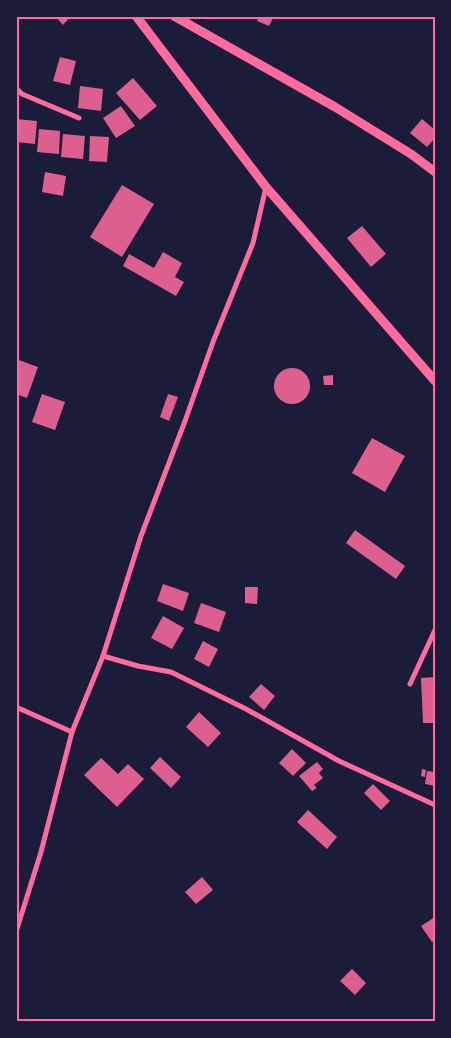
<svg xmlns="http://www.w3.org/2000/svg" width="451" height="1038" viewBox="0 0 451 1038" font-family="Commissioner,sans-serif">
  <rect width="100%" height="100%" fill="#1b1b3a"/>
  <g fill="#dd5f8e">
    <polygon points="55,16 71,16 63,25"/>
    <polygon points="259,16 274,16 269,26 257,21"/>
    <polygon points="60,57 76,61 70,85 53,81"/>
    <polygon points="133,78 157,106 140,120 116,93"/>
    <polygon points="80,86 103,89 101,111 78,108"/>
    <polygon points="121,106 135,126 116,138 103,118"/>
    <polygon points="16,119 37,121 35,144 16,142"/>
    <polygon points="422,119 435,130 435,138 427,147 410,133"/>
    <polygon points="39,129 60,131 59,154 37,152"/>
    <polygon points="63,134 85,136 83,159 61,157"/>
    <polygon points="90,136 109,137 107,162 89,161"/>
    <polygon points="45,172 66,176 63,196 42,192"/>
    <polygon points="122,185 154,204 122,257 90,237"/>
    <polygon points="362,226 386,254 371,267 347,238"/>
    <polygon points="163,252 182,263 175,277 184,282 176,296 123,266 129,254 154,268"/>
    <polygon points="16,359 38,367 27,398 16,394"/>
    <circle cx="292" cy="386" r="18"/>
    <polygon points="333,375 333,385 324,385 323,376"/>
    <polygon points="42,394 65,402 55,430 32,422"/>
    <polygon points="168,394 178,397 169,421 160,417"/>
    <polygon points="372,438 405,456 385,492 352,473"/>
    <polygon points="355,530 405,566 396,579 346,543"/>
    <polygon points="163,584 189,593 183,611 157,601"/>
    <polygon points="245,587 258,587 257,604 245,603"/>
    <polygon points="201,603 226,612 219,632 194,623"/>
    <polygon points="163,616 184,628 172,649 151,638"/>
    <polygon points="203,641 218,649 209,667 194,659"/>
    <polygon points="435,677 435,723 423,723 421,678"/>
    <polygon points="261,684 275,696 264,710 249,697"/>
    <polygon points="199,712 221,733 208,747 186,727"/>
    <polygon points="292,749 306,763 293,776 279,763"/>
    <polygon points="160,757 181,777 171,788 150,768"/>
    <polygon points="101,758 118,774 128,764 144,779 117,807 84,775"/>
    <polygon points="317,762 323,769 319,773 323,778 314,785 317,788 312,791 299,776"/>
    <polygon points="422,769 426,770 425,777 421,776"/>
    <polygon points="427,771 435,772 435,786 425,784"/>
    <polygon points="373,784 390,801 381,810 364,793"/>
    <polygon points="308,810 337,837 327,849 297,822"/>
    <polygon points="202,877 213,890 196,904 185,892"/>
    <polygon points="435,917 435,940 432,942 421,926"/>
    <polygon points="352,969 366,983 355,995 340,981"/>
  </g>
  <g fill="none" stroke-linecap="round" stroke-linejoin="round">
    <g stroke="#ff6b9d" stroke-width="5">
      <polyline points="16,88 22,94 79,118"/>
      <polyline points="103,656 138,666 171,672 246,709 339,761 435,805"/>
      <polyline points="410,684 435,630"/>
      <polyline points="16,707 72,732"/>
      <polyline points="16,932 41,852 72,732 103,656 141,536 185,421 213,342 253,243 266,187"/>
    </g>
    <g stroke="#ff6b9d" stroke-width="9">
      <polyline points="136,16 266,187 435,381"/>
      <polyline points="174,16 335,107 411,154 435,172"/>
    </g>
  </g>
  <rect width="451" height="1038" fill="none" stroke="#1b1b3a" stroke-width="35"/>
  <rect x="18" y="18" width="416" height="1002" fill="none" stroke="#ff6b9d" stroke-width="2"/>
</svg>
